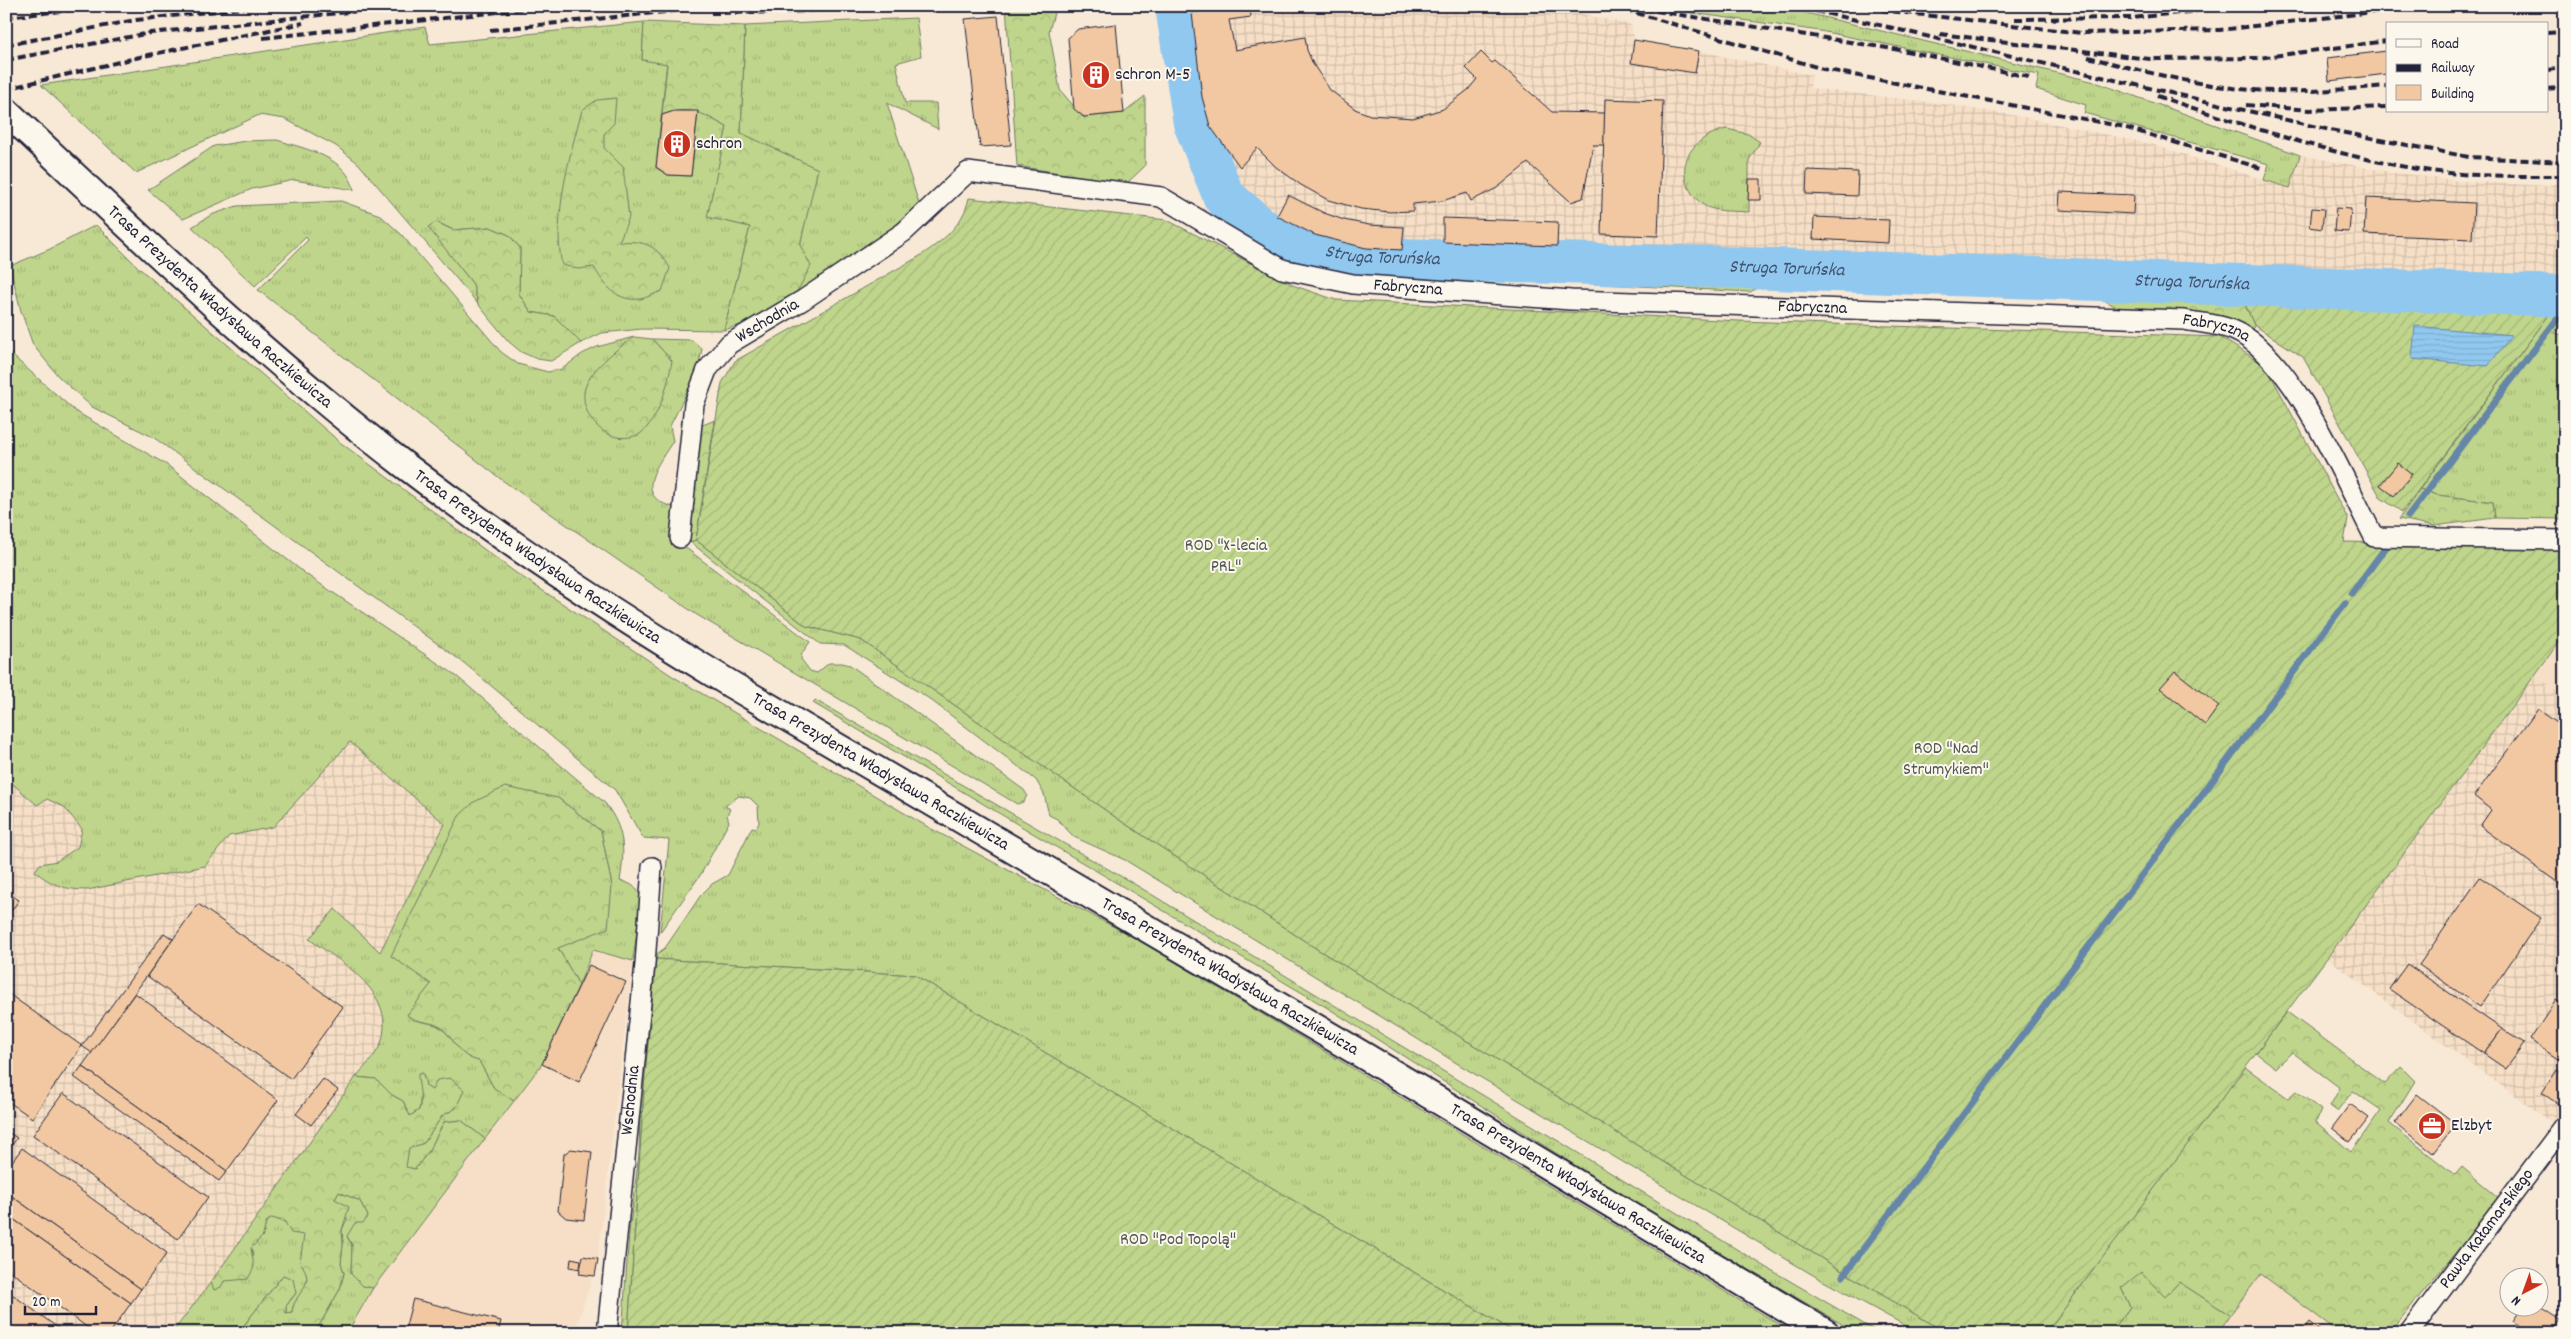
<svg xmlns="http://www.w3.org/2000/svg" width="2571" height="1339" viewBox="0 0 2571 1339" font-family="Dekko,sans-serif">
  <defs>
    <pattern id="industrial-grid" width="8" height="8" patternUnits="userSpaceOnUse" patternTransform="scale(1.25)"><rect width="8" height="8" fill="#f6dfc6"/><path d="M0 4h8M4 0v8" fill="none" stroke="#d3bfab"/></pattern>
    <pattern id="grass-tufts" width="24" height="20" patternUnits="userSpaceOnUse" patternTransform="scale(1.25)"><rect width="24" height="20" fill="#bfd58b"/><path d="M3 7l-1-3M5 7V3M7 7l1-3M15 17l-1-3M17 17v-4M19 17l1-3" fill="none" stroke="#a4b779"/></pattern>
    <pattern id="forest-crowns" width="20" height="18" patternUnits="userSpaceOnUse" patternTransform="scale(1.25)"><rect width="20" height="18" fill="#bfd58b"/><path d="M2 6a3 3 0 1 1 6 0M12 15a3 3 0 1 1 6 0" fill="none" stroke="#a4b779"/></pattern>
    <pattern id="garden-furrows" width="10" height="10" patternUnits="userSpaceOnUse" patternTransform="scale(1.25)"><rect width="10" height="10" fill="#bfd58b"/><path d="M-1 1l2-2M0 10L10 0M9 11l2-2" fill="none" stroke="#a4b779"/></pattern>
    <pattern id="water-rules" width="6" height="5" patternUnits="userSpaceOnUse" patternTransform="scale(1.25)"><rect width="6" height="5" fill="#91c8ef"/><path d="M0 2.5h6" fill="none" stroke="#7dacce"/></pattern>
  </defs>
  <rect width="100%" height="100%" fill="#f8e9d6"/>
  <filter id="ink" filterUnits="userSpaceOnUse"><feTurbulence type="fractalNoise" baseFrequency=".02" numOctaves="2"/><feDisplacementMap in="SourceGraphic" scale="10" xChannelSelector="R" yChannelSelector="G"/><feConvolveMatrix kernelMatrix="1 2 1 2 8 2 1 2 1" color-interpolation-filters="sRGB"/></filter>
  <g filter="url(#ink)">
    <g fill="#f6dfc6">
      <polygon points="2565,634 2565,699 2535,674"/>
      <polygon points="593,950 633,961 598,1259 575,1333 347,1333 373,1288 542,1064 589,965"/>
      <polygon points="2261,1274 2340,1333 2218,1333"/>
    </g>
    <g fill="url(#industrial-grid)">
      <polygon points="1183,6 1546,6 1631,25 1635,41 1699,51 1812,75 1810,88 1937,103 2024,117 2151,144 2290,188 2300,155 2389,172 2460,181 2547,186 2565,181 2565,281 1797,260 1707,251 1614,256 1570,249 1363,253 1280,230 1237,198 1205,138 1188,53"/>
      <polygon points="2535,674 2565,699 2565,1108 2553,1124 2327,958"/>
      <polygon points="355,722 454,814 438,985 172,1333 6,1333 6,742"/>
    </g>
    <g fill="url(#grass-tufts)" stroke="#707c63">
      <polygon points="1643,6 1777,6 2095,82 2300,155 2290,188 2264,180 2269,164 2084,113 2086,105 2036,89 2039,75 1820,31"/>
      <polygon points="916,18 921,56 896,63 905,103 936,103 938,129 887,103 920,207 793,299 800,245 817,169 741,133 745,26"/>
      <polygon points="644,22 642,60 667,61 656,168 668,175 691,176 698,111 727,127 708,217 750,227 724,330 642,329 602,333 581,343 554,316 531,312 519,294 520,248 509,235 490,227 453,230 437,222 429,227 473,284 478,304 358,163 336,146 285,119 259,115 136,173 41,85 425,27 430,44"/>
      <path d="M1727,129L1748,134L1760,142L1749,160V212C1736,211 1719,212 1707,207C1697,202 1691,193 1687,184C1677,155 1701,134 1727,129Z"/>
      <path d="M277,140C306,149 347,157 354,190L294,180L252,189L183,219L148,190L214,146L246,141Z"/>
      <path d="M341,201L380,215L401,234L501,352L518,364L548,372L562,369L582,354L597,347L634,337C612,352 597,368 584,392L672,361L652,339L692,340L702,349L698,370L670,426L673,441C656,467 631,499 678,508L674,539L810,642L802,653L801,659L810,671L817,673L829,663H842L850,665L1024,790L1027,795L1024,802L1017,804L697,615L502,480L258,290L308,240L306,237L255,286L192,227L211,215L237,206Z"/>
      <polygon points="96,225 139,268 341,443 516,573 674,677 928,827 1142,942 1794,1333 1516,1333 915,975 656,959 645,1075 628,1333 622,1333 629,1233 639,1154 641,1072 654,956 665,948 701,895 712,884 728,875 752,827 756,828 759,823 758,806 750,798 739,796 725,806 730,809 727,815 729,822 701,874 660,932 669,840 643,838 615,790 464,663 153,437 92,407 59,377 33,345 21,311 10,266 50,249"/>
      <polygon points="2565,310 2565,318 2555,333 2565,336 2565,519 2495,518 2493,502 2437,495 2420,489 2549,315"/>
      <path d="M6,350L75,411L167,465L307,575L454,674L605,803C625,830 625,849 620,881C632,883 638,888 641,899L633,961L593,950L579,985L558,948L612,886L601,831L558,798L432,984L407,1015C417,1025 433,1020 442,1029C457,1042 458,1056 479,1061L494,1088L514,1101L485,1139L461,1120L444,1122L429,1151L415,1169L405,1168L409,1148L424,1143L442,1116L456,1108L426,1086L422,1087C419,1095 421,1101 419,1110L410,1116L403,1101L392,1095L376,1079L356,1077C365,1066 378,1054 382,1040C395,991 341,962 309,939L335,909L380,952L445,824L350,742L273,827L229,836L205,866L87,890C67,890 50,885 35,871L40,864L57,861L78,847L82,829L64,807L47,799L37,805L6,778Z"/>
      <polygon points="696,540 806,626 861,640 1121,821 1317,949 1852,1277 1947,1333 1919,1333 1818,1278 1468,1070 1125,860 1074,837 1057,819 1049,815 1044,794 1036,780 928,698 852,650 844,645 820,644 690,542"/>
      <polygon points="815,700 1141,888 1766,1267 1879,1333 1857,1333 1628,1199 1331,1010 813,703"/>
      <polygon points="339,1192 360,1201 368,1216 364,1223 347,1237 352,1245 351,1274 363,1286 373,1288 347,1333 315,1333 340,1289 344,1273 341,1263 343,1244 342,1230 347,1219 335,1199"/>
      <path d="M273,1218L285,1222L304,1235V1245L301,1253C306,1268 311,1281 301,1295C296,1301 293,1303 292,1312L286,1313V1306L296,1293L283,1275L238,1333H172L211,1282L215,1290L253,1255L251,1248L263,1236L266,1222Z"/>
      <polygon points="2141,1271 2165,1297 2179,1282 2230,1315 2218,1333 2119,1333 2115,1327 2130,1307 2121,1288"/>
    </g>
    <g fill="url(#forest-crowns)" stroke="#707c63">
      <polygon points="1006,6 1056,6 1049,31 1060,90 1083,117 1124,113 1145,96 1145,166 1126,184 1017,166"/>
      <path d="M644,22L745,26L741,133L818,169L800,245L811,266L793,299L747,323L724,330L750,227L707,217L727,127C701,113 692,105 662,115L667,64L642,60Z"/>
      <path d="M616,98L614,123L604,134V148L623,167L629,217L619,242C644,240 657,245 670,268L662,291C655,293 647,298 640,299C617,302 603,284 594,267L578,269L562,265C552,219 570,154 582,110L597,100Z"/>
      <polygon points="436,222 453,230 490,227 509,235 520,248 519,294 531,312 554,316 581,343 551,361 537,359 521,352 508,341 478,304 473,284 428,227"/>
      <polygon points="1331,244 1363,253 1570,249 1614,256 1707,251 1772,257 1767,282 1750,292 1324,269"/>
      <polygon points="1797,260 2565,281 2565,310 2549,315 2245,304 2254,325 2253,331 2225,318 2123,311 2099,297 1793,280"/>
      <path d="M634,337L652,339L672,361C668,384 660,418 640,434C638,436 633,436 630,437C606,442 582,418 584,393C586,372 618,348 634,337Z"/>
      <polygon points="715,420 696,540 690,542 687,538 700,426"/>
      <polygon points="2420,489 2437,495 2493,502 2495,518 2434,526 2399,519"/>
      <path d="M505,787L558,798L601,831L612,886L608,928L558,948L579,985L542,1064L514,1101L494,1088L479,1061C458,1056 457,1043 443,1029C433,1020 417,1024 407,1015L431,984L391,956L459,816L474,802Z"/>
      <polygon points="2287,1012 2385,1084 2401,1067 2415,1081 2389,1123 2455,1175 2462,1167 2500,1199 2389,1333 2340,1333 2261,1274 2230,1315 2179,1282 2165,1297 2141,1272 2121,1288 2130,1307 2115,1327 2119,1333 2046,1333 2245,1067 2288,1098 2296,1091 2321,1110 2316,1122 2351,1152 2381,1110 2353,1091 2337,1111 2330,1106 2340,1088 2292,1052 2276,1068 2256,1053"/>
      <path d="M423,1073L426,1086L432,1090L437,1080L450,1078L464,1090L456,1108L442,1116L424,1143L409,1148L406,1167L415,1169L429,1151L444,1122L461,1120L485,1139L373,1288L363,1286L351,1274L352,1245L347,1236L355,1223H363L368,1216L360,1201L339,1192L335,1199L349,1207L342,1230L343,1244L341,1263L344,1273L340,1289L315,1333H238L283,1275L293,1279L296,1293L286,1306V1313L292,1312C295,1290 318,1286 300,1262L304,1235L291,1233L285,1222L272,1218L266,1222L263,1236L251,1248L254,1267L248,1279L224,1281L221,1287L214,1290L211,1282L356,1077L376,1079L392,1095L403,1101L410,1116L419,1110C423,1096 418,1087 418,1074Z"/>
    </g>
    <g fill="url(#garden-furrows)" stroke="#707c63">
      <path d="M969,198L1167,220L1295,286L1336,300L1739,321L2220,337L2266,366L2348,519L2344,542L2565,547V634L2327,958L2046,1333H1947L1852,1277L1317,949L1121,821L861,640L806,626L696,540L722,383L735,361L920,256C942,241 963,226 969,198Z"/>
      <polygon points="2245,304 2549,315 2402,512 2381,498 2303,357 2254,325"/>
      <polygon points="656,959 915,975 1516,1333 628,1333 645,1075"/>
    </g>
    <polygon fill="url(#water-rules)" stroke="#6586a7" points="2415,326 2512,335 2488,366 2412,359"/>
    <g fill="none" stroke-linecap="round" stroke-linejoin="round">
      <g stroke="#6586a7" stroke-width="7">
        <polyline points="2408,516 2565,309"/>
        <polyline points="2352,593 2386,547"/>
        <polyline points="1843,1276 2345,603"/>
      </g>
      <path stroke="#91c8ef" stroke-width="42" id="s1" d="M1176,6L1194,123L1224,197L1278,242L1355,258L1715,267L2565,296"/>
    </g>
    <g fill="#f1c8a1" stroke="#22223b">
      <polygon points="1232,6 1250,8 1251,17 1229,20 1235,50 1305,37 1307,50 1313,64 1330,90 1355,109 1370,115 1413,118 1443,109 1468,90 1477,79 1466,68 1481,52 1492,63 1495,61 1552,112 1605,113 1604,145 1593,145 1583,198 1571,202 1528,163 1497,188 1471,201 1467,193 1442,201 1413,204 1413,211 1390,212 1361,209 1328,200 1301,185 1276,167 1257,148 1240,167 1210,126 1202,97 1192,13"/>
      <polygon points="998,16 1011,145 980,147 965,19"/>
      <polygon points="1116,24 1124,113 1084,117 1074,109 1068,38 1078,29"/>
      <polygon points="1634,40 1699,51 1695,73 1631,63"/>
      <polygon points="2387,51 2387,74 2329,81 2327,58"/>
      <polygon points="1605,99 1663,101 1658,236 1601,234"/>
      <polygon points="674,111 698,111 691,176 668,175 656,167 662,115"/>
      <polygon points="1807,170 1858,172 1857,196 1806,194"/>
      <polygon points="1749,179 1761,179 1761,200 1748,200"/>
      <polygon points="2060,192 2134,195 2133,214 2059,210"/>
      <polygon points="1288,195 1324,213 1344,220 1369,225 1404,227 1402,250 1366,248 1315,235 1277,216"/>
      <polygon points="2366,198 2474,203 2472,239 2364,234"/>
      <polygon points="2312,208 2324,209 2322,229 2310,227"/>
      <polygon points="2336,208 2351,209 2349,232 2334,231"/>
      <polygon points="1814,217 1889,220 1888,243 1813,239"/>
      <polygon points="1443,218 1558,222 1557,246 1443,242"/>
      <polygon points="2398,463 2412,474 2394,496 2380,485"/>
      <polygon points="2175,671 2219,706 2205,725 2160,688"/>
      <polygon points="2538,709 2565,729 2565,888 2480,826 2491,810 2474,796"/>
      <polygon points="2480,877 2541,918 2480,1007 2419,965"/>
      <polygon points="6,892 19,900 6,918"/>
      <polygon points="198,904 343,1007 291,1079 147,976"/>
      <polygon points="164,933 173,939 92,1053 82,1046"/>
      <polygon points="2407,964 2502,1029 2484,1054 2389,989"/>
      <polygon points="589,965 626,982 579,1082 542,1064"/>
      <polygon points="6,992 82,1046 32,1118 6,1100"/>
      <polygon points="135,993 278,1100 227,1171 82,1066"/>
      <polygon points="2556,1000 2565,1006 2565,1064 2530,1040"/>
      <polygon points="2502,1029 2524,1044 2506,1069 2484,1054"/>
      <polygon points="82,1066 227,1171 219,1181 74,1077"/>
      <polygon points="2557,1070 2565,1076 2565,1101 2561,1106 2542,1093"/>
      <polygon points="323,1079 338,1090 311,1125 296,1114"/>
      <polygon points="63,1093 208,1197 178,1239 33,1135"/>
      <polygon points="2417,1094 2456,1124 2433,1153 2395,1123"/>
      <polygon points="2350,1104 2369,1118 2350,1142 2332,1128"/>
      <polygon points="6,1131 17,1138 6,1153"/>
      <polygon points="22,1148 167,1253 141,1289 6,1192 6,1170"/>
      <polygon points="571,1149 592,1152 584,1220 566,1218 558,1211 564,1154"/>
      <polygon points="6,1192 141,1289 131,1303 6,1214"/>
      <polygon points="6,1214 131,1303 110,1333 95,1333 6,1268"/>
      <polygon points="583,1256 598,1259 595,1276 579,1274"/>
      <polygon points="571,1258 581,1260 580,1269 570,1267"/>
      <polygon points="6,1290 65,1333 6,1333"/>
      <polygon points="413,1299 501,1321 498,1333 404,1333"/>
      <polygon points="2538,1305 2561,1320 2554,1330 2558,1333 2530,1333 2513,1321 2523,1306 2538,1306"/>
      <polygon points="2309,1322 2322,1333 2300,1333"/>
    </g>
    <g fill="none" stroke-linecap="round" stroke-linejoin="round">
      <defs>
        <g id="street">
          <path id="s2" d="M680,538L694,404L707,370L729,344L803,300L904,232L968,172L1161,197L1282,269L1353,284L1571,300L2184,320C2199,323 2218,324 2233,330C2292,354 2345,481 2374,537L2565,540"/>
          <path id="s3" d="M607,1333L645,964L652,867"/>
          <path id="s4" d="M2409,1333L2565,1125"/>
        </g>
        <g id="secondary">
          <path id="s5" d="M6,111C135,233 263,356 403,464C508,544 619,617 732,685L1366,1057L1826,1333"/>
        </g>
      </defs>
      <use href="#street" stroke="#22223b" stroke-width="22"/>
      <use href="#secondary" stroke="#22223b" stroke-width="30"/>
      <use href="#street" stroke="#fbf7ec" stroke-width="19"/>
      <use href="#secondary" stroke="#fbf7ec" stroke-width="26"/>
      <g stroke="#22223b" stroke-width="4" stroke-dasharray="8 4" stroke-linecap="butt">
        <polyline points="1613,6 1823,69 2120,126 2261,168"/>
        <polyline points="1792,6 1893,28"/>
        <polyline points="1845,6 2082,33 2220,30 2425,6"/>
        <polyline points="1644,9 1906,51 2029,77"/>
        <polyline points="711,13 790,12 886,6"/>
        <polyline points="6,17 109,6"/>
        <polyline points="2015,19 2132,18 2244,6"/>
        <polyline points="1887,27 2330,130 2469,157 2565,162"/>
        <polyline points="490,30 722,6"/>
        <polyline points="2547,33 2565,32"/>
        <polyline points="1940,34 2150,59 2258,58 2387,41"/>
        <polyline points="263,38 553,6"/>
        <polyline points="6,45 136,20 261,6"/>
        <path d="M2088,57C2142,71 2198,86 2253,90C2298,93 2343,90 2387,86"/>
        <polyline points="6,60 150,33 405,6"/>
        <polyline points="2547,70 2565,68"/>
        <polyline points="6,89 144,56 303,23"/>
        <polyline points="2547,89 2565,87"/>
        <path d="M2157,96C2245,125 2333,156 2424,170C2470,177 2519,176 2565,176"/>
        <polyline points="2246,105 2310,110 2387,107"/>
      </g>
    </g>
  </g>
  <defs>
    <symbol id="building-disc" viewBox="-11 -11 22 22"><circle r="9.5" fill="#c8321e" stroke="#fbf7ec"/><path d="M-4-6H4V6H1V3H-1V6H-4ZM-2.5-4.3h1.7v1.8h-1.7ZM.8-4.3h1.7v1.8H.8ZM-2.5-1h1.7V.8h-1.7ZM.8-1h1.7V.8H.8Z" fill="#fff"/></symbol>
    <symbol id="office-disc" viewBox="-11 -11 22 22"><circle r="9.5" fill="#c8321e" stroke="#fbf7ec"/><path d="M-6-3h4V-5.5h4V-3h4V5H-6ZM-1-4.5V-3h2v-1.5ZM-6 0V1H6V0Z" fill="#fff"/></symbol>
  </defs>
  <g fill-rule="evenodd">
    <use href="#building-disc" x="1080" y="59" width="32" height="32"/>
    <use href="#building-disc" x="661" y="128" width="32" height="32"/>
    <use href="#office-disc" x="2416" y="1110" width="32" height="32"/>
  </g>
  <g text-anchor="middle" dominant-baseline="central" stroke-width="4" stroke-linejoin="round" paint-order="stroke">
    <g font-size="18" fill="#22223b" stroke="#fbf7ec" text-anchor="start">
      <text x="1115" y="75">schron M-5</text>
      <text x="696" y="144">schron</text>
      <text x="2451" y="1126">Elzbyt</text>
    </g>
    <g font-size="18" fill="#22223b" stroke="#fbf7ec">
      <text stroke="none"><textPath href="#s2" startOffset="964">Fabryczna</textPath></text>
      <text stroke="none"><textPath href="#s5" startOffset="290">Trasa Prezydenta Władysława Raczkiewicza</textPath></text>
      <text stroke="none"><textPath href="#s2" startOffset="1369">Fabryczna</textPath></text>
      <text stroke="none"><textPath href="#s2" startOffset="250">Wschodnia</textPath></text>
      <text stroke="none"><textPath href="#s2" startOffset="1774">Fabryczna</textPath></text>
      <text stroke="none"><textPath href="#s5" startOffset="695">Trasa Prezydenta Władysława Raczkiewicza</textPath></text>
      <text stroke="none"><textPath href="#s5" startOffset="1100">Trasa Prezydenta Władysława Raczkiewicza</textPath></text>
      <text stroke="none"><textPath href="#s5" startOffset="1505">Trasa Prezydenta Władysława Raczkiewicza</textPath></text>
      <text stroke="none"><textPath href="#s3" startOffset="234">Wschodnia</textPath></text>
      <text stroke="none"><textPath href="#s5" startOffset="1910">Trasa Prezydenta Władysława Raczkiewicza</textPath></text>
      <text stroke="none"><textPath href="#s4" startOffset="130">Pawła Kałamarskiego</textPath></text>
    </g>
    <g font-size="18" fill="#515853" stroke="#fbf7ec">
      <text x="1226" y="546">ROD "X-lecia<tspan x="1226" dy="21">PRL"</tspan></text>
      <text x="1946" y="749">ROD "Nad<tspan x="1946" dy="21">Strumykiem"</tspan></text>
      <text x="1178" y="1240">ROD "Pod Topolą"</text>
    </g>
    <g font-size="19" font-style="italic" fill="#435471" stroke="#fbf7ec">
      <text stroke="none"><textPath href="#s1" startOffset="374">Struga Toruńska</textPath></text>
      <text stroke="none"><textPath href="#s1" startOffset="779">Struga Toruńska</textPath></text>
      <text stroke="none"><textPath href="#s1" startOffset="1184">Struga Toruńska</textPath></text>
    </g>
  </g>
  <rect width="2571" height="1339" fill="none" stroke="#fbf7ec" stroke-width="25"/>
  <rect x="12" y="12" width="2546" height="1314" fill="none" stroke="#22223b" stroke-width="2" filter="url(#ink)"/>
  <rect x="2386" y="22" width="162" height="90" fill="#fbf7ec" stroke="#a4a2a5"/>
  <rect x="2396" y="39" width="25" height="8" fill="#fbf7ec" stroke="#a4a2a5"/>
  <text x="2431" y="48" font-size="15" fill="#22223b">Road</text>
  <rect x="2396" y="64" width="25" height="8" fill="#22223b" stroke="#a4a2a5"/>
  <text x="2431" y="72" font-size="15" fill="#22223b">Railway</text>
  <rect x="2396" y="85" width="25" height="15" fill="#f1c8a1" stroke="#a4a2a5"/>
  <text x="2431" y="98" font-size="15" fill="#22223b">Building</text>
  <g transform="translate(2524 1292) rotate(221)"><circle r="24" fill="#fbf7ec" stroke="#a4a2a5"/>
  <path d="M0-4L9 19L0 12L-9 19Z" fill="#c8321e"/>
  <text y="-8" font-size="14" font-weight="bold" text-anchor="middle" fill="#22223b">N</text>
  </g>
  <path d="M25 1306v8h71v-8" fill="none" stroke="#22223b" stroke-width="2.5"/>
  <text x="32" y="1306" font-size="15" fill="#22223b" stroke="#fbf7ec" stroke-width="4" paint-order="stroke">20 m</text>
</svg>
